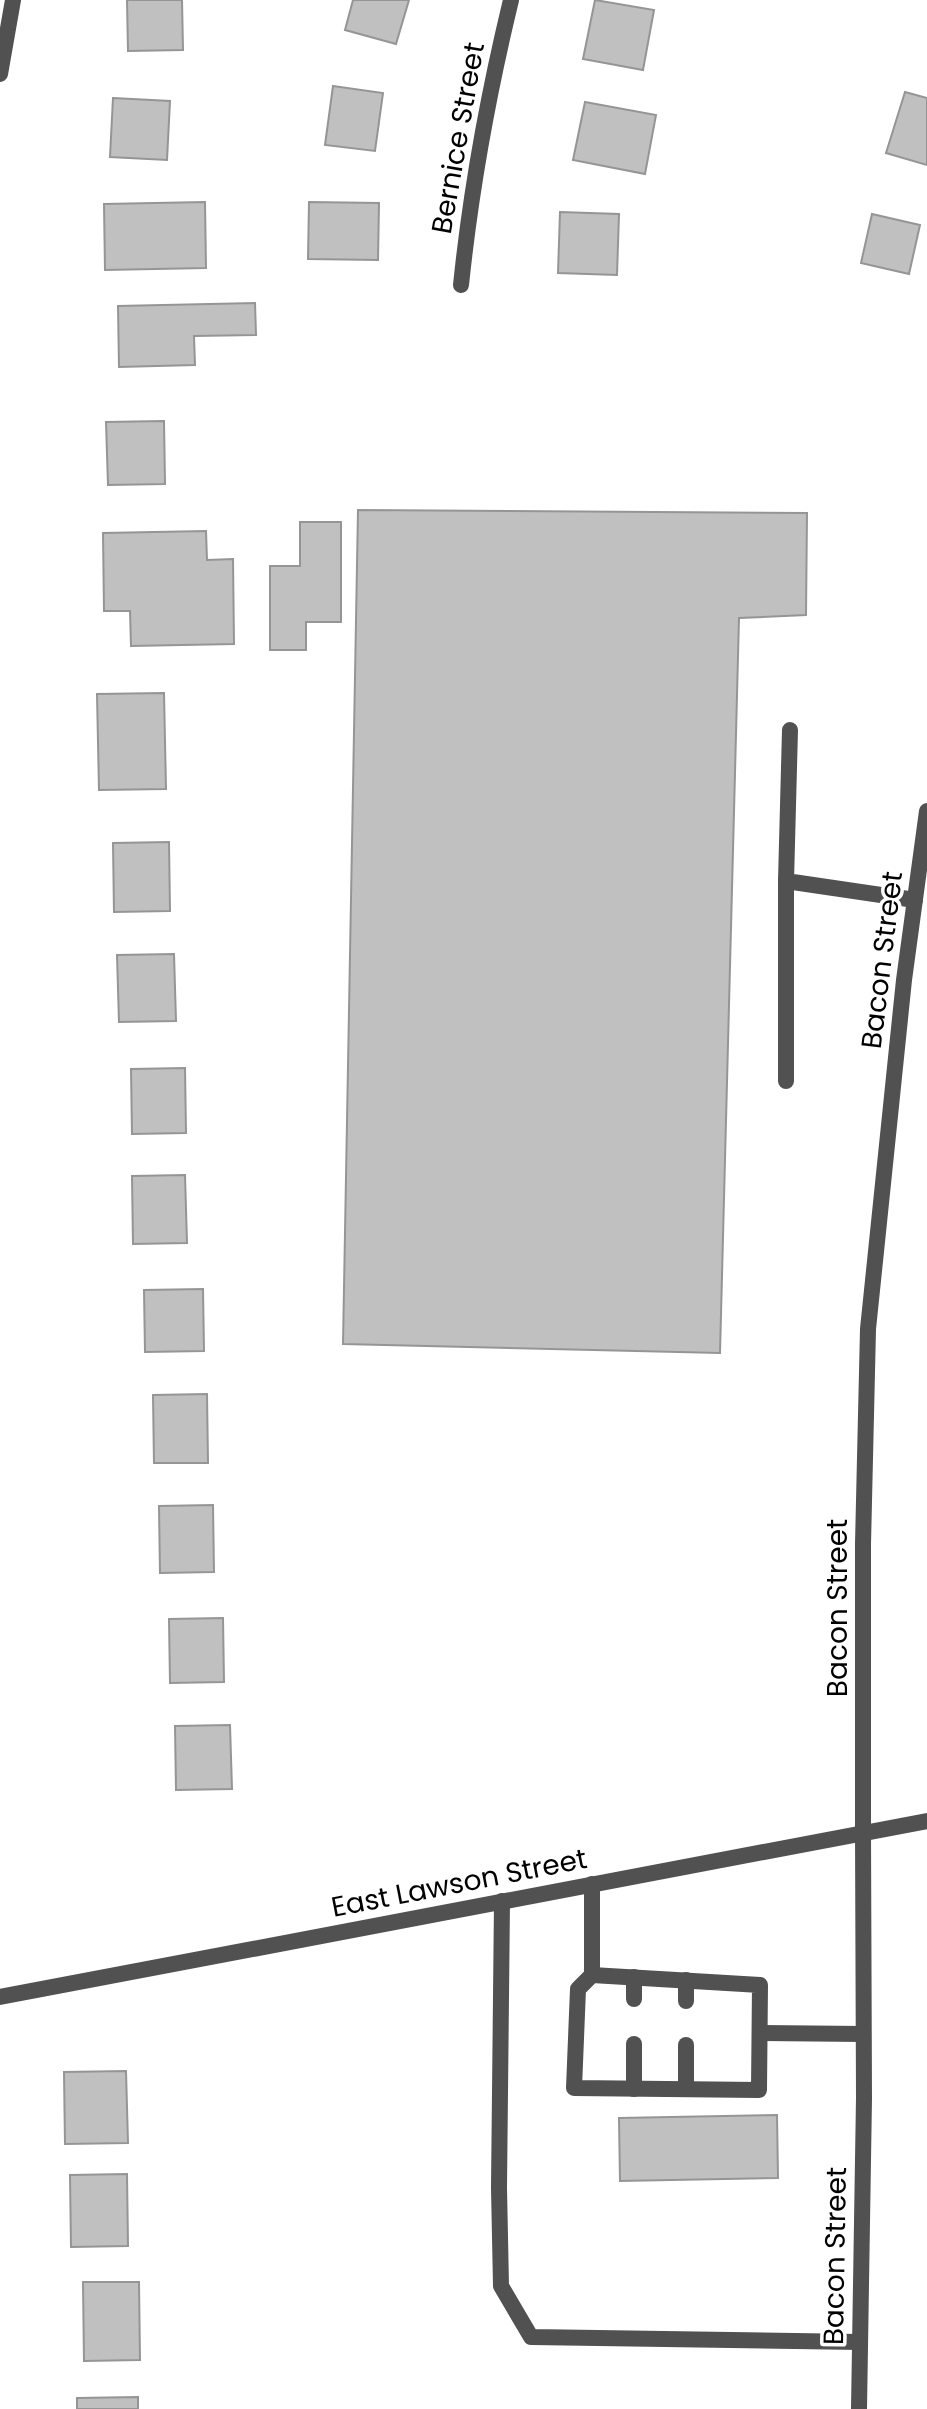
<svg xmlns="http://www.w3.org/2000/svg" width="927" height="2409" viewBox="0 0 927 2409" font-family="Poppins,sans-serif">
  <rect width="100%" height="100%" fill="#fff"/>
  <g fill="#c0c0c0" stroke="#959595" stroke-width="2">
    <polygon points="127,0 182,0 183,50 128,51"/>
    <polygon points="353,0 409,0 396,44 345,30"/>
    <polygon points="595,0 654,10 643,70 583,59"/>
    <polygon points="333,86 383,93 375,151 325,145"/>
    <polygon points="905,92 927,98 927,165 886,153"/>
    <polygon points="113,98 170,101 167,160 110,157"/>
    <polygon points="585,102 656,115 645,174 573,160"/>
    <polygon points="205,202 206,268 105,270 104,204"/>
    <polygon points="309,202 379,203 378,260 308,259"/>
    <polygon points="560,212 619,214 617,275 558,273"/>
    <polygon points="872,214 920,225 909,274 861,263"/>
    <polygon points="255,303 256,335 194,336 195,365 119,367 118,306"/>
    <polygon points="164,421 165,484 108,485 106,422"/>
    <polygon points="358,510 807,513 806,615 739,618 720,1353 343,1344"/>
    <polygon points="300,522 341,522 341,622 306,622 306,650 270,650 270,566 300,566"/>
    <polygon points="206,531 207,560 233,559 234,644 131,646 130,611 104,611 103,533"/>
    <polygon points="164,693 166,789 99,790 97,694"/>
    <polygon points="169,842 170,911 114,912 113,843"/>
    <polygon points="174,954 176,1021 119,1022 117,955"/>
    <polygon points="185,1068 186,1133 132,1134 131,1069"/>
    <polygon points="185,1175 187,1243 133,1244 132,1176"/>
    <polygon points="203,1289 204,1351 145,1352 144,1290"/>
    <polygon points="207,1394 208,1463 154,1463 153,1395"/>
    <polygon points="213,1505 214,1572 160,1573 159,1506"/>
    <polygon points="223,1618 224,1682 170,1683 169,1619"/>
    <polygon points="230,1725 232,1789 176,1790 175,1726"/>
    <polygon points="126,2071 128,2143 65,2144 64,2072"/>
    <polygon points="777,2115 778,2178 620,2181 619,2118"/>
    <polygon points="127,2174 128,2246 71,2247 70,2175"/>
    <polygon points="83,2282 139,2282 140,2360 84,2361"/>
    <polygon points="138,2397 138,2409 77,2409 77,2398"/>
  </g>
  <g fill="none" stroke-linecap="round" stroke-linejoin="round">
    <g stroke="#515151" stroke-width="16">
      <polyline points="790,730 786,881 915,900"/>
      <polyline points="786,881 786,1081"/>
      <polyline points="502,1901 499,2188 501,2286 531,2337 860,2342"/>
      <polyline points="592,1975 760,1985 759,2090 574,2088 578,1989 592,1975 592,1884"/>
      <polyline points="686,1980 686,2001"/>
      <polyline points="634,1999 634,1977"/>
      <polyline points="760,2033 863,2034"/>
      <polyline points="686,2045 686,2089"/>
      <polyline points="634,2089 634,2044"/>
    </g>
    <g stroke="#515151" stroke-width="16">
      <polyline points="0,74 13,0"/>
      <path d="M461,285C471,188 488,95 511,0"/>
      <polyline points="859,2409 864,2098 863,1832"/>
    </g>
    <g stroke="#515151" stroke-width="16">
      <polyline points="863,1832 863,1544 868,1329 904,980 927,811"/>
      <polyline points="0,1997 927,1821"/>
    </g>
  </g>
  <g text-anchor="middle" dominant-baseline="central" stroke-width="7" stroke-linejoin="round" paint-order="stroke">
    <g font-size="28" fill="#000" stroke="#fff">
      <text transform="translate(458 138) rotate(-80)">Bernice Street</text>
      <text transform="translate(882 960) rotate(-83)">Bacon Street</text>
      <text transform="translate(837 1608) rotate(-90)">Bacon Street</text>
      <text transform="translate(459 1883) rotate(-11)">East Lawson Street</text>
      <text transform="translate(835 2256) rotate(-89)">Bacon Street</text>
    </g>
  </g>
</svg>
